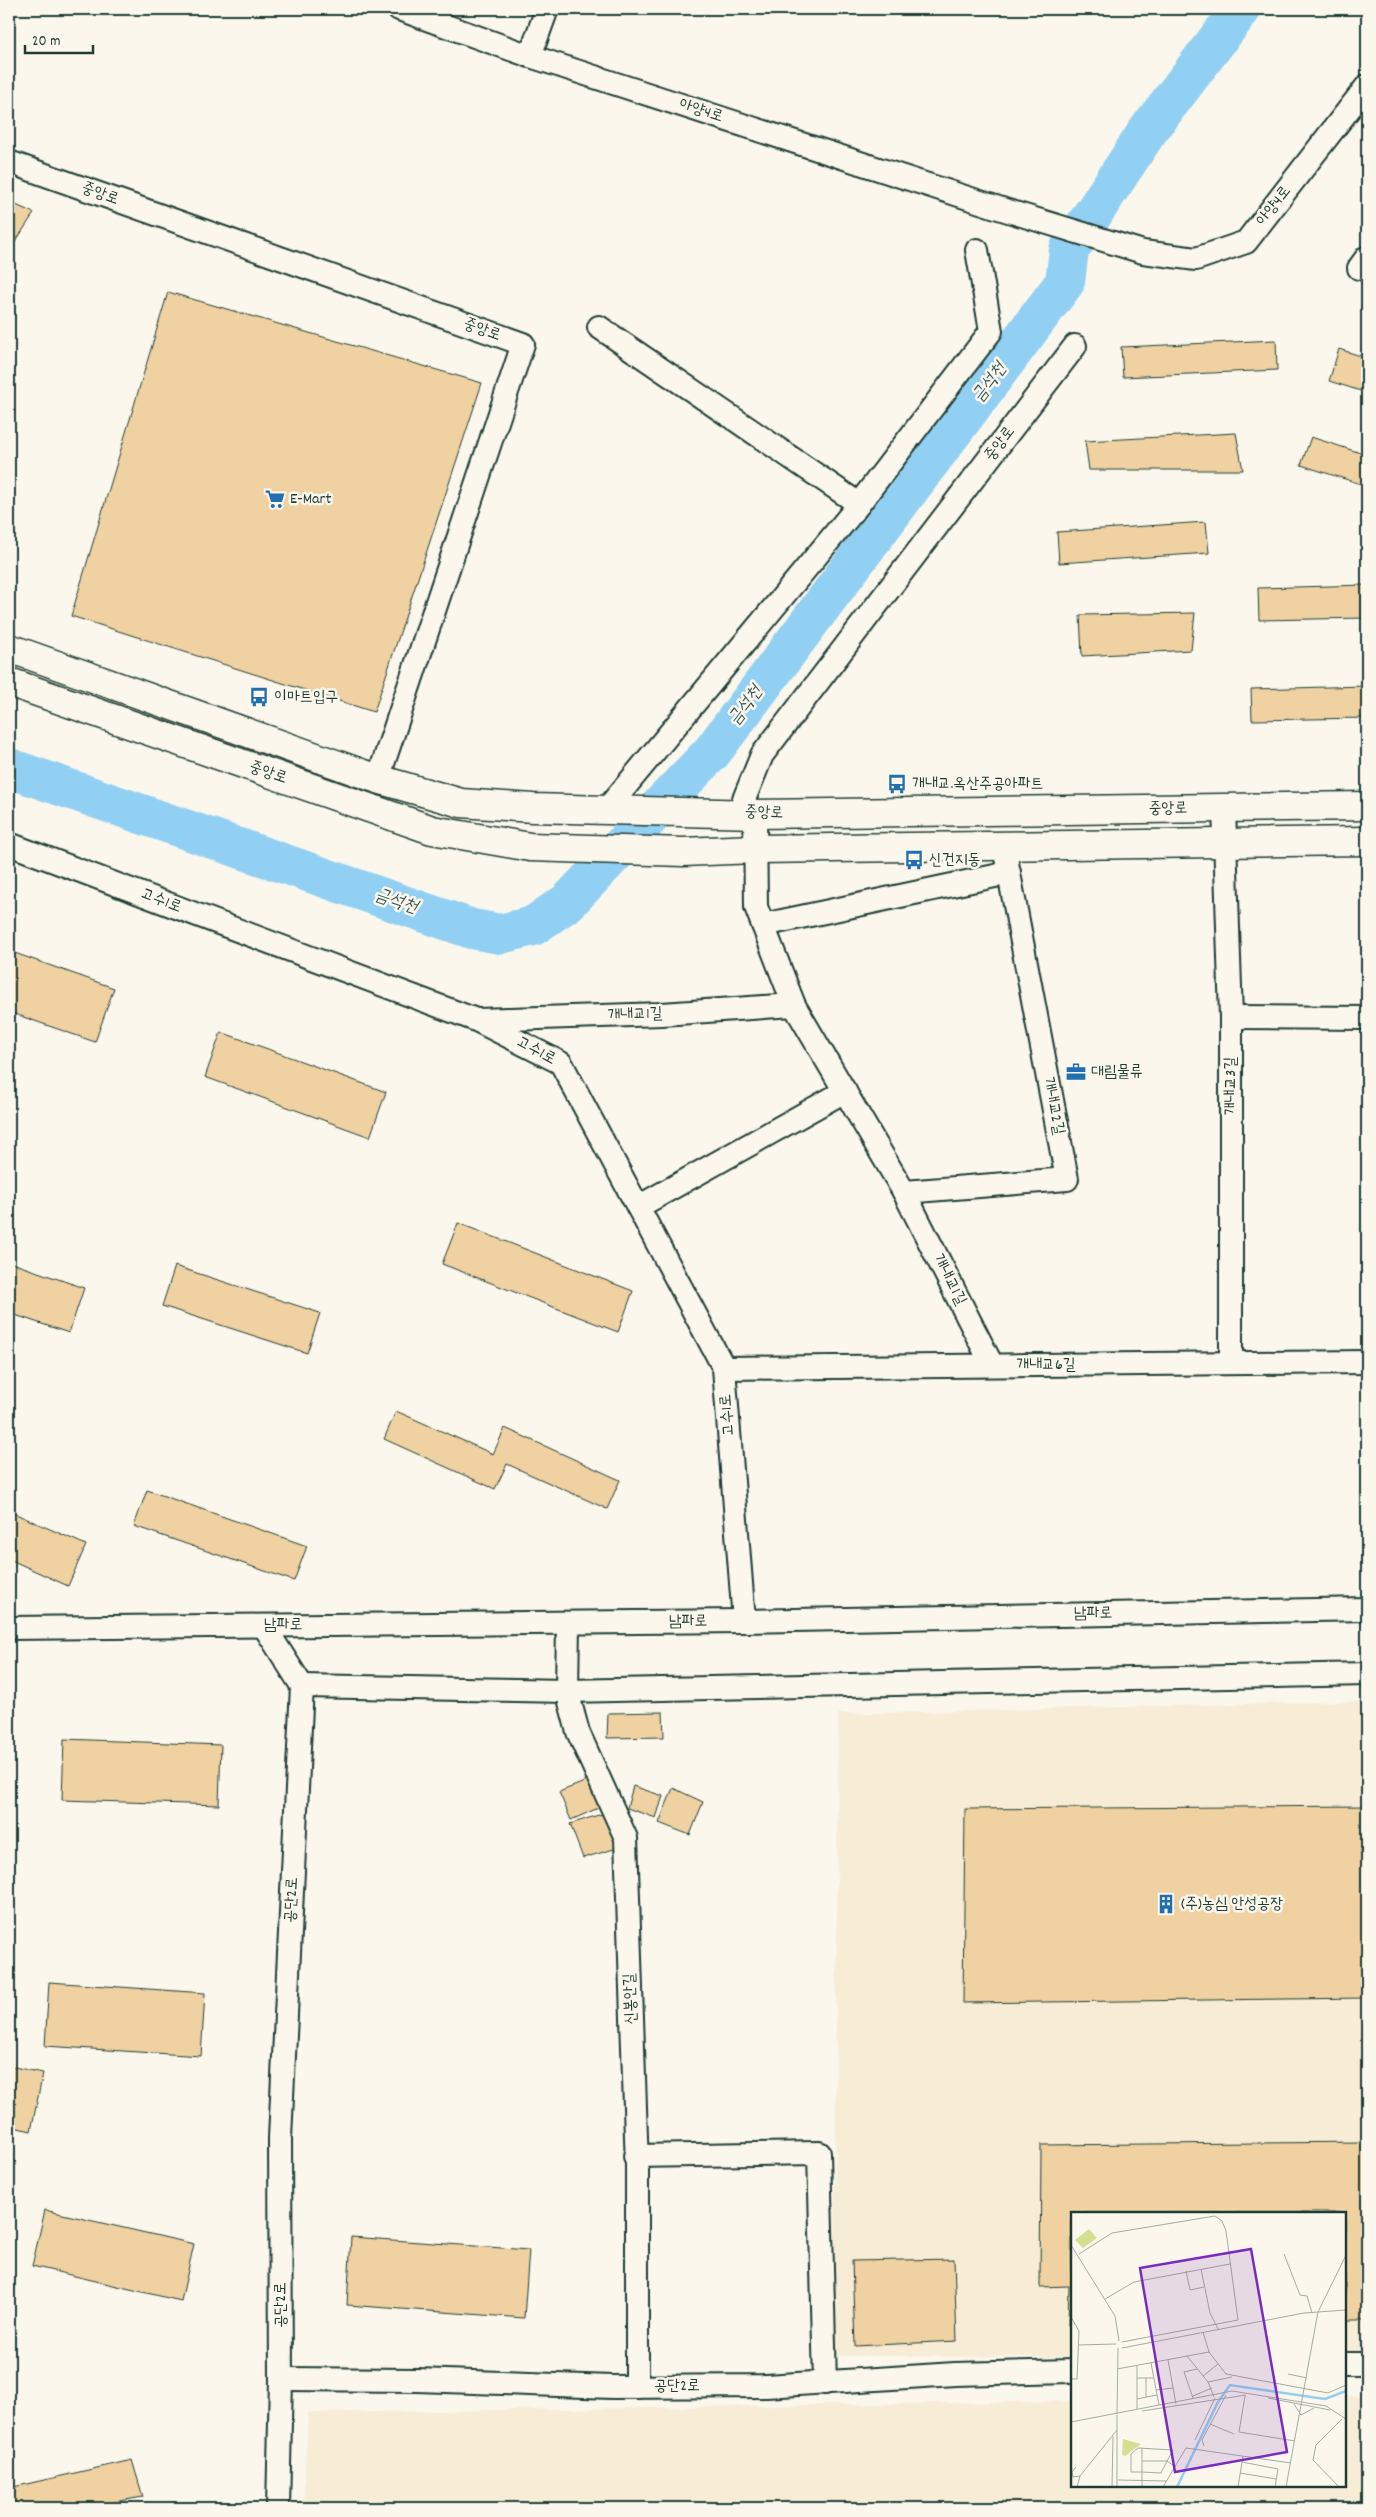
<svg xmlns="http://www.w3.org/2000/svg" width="1376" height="2517" viewBox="0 0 1376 2517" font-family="Dekko,'Poor Story',sans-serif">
  <rect width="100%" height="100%" fill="#fbf7ec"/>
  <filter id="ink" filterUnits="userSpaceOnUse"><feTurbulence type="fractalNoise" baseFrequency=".02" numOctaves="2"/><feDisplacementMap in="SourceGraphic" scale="10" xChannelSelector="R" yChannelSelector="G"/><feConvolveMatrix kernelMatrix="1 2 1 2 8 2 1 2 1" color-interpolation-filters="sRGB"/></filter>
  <g filter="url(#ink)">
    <g fill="#f7ecd6">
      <polygon points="1367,1701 1367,2358 1345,2358 1345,2213 1072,2213 1072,2357 834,2356 838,1714"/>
      <polygon points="1367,2395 1367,2508 303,2508 308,2413 1072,2401 1072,2486 1345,2486 1345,2396"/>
    </g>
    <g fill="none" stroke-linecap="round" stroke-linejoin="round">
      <polyline stroke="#92d0f3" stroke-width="40" points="9,768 472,929 500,934 533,926 568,902 712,752 1065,282 1069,250 1147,132 1241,9"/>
    </g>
    <g fill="#efd1a2" stroke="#1f3d34">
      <polygon points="9,202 34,213 14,244 9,243"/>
      <polygon points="168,292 482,383 374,712 71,616"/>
      <polygon points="1276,340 1277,370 1123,377 1121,347"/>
      <polygon points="1339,349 1367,358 1367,393 1329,381"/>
      <polygon points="1236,433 1243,470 1089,470 1085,441"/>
      <polygon points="1311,437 1367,455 1367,486 1301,465"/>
      <polygon points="1206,522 1209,553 1059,563 1057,532"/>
      <polygon points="1367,585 1367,618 1259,620 1258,588"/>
      <polygon points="1195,613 1191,650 1082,656 1080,615"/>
      <polygon points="1367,686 1367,718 1252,720 1251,689"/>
      <polygon points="9,951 114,988 95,1042 9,1012"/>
      <polygon points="221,1032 386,1092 370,1137 205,1077"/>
      <polygon points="458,1223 633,1291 618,1332 442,1264"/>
      <polygon points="9,1262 84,1288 69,1333 9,1313"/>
      <polygon points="175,1266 320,1313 307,1353 162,1306"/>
      <polygon points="396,1411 493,1454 505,1428 620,1480 607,1509 507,1464 495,1489 384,1439"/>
      <polygon points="147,1490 307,1546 294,1581 134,1526"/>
      <polygon points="9,1511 86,1545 68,1586 9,1559"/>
      <polygon points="663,1712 664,1737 607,1738 608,1713"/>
      <polygon points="64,1739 221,1745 219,1805 62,1800"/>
      <polygon points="592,1779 603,1806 571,1820 559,1792"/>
      <polygon points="633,1786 663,1796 656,1818 627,1808"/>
      <polygon points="673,1788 703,1802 690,1835 659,1823"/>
      <polygon points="1367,1806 1367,1998 963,2003 965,1809"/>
      <polygon points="605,1813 621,1847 583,1858 570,1824"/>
      <polygon points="49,1982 205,1993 201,2056 45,2046"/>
      <polygon points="9,2066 43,2073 31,2131 9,2126"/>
      <polygon points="1367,2142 1367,2320 1345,2320 1345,2213 1072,2213 1072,2325 1068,2325 1069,2286 1040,2287 1041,2145"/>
      <polygon points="45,2210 194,2244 181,2301 32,2266"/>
      <polygon points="351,2237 529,2250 524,2318 347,2305"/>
      <polygon points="954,2259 957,2341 855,2346 852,2261"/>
      <polygon points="132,2460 143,2497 79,2508 9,2508 9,2488"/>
    </g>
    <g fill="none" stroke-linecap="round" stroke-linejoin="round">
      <defs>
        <g id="minor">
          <polyline points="399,9 530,56 1005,210 1143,252 1196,259 1246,242 1367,86"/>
          <polyline points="530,56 547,9"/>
          <polyline points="9,162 523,344 378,779"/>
          <polyline points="1367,257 1359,268 1367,270"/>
          <polyline points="599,327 859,504"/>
          <polyline points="1224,808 1231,1017 1231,1363"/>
          <polyline points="606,810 852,513 991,331 977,250"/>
          <polyline points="738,814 762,755 1075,346"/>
          <polyline points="755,814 756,907 794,1005 904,1192 992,1365"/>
          <polyline points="9,844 476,1020 561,1063 724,1368 744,1621"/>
          <polyline points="763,925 1009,873"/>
          <polyline points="1231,1017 1367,1018"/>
          <polyline points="477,1020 662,1014 794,1005"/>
          <polyline points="904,1192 1067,1179 1004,847"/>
          <polyline points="638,1207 845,1091"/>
          <polyline points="724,1368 1367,1362"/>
          <polyline points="568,1623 567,1691 578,1732 626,1838 637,2167 637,2387"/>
          <polyline points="264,1626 302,1686"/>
          <polyline points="9,1628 744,1621 1367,1609"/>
          <polyline points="302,1686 567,1691 1367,1674"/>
          <polyline points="635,2156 819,2153 825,2383"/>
          <polyline points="1345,2364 1367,2364"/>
          <polyline points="281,2379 417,2380 612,2387 766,2386 955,2374 1072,2371"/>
          <polyline points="278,2508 281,2379 280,2138 302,1686"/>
        </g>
        <g id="major">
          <polyline points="9,648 378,779 461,803 533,808 755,814 1367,806"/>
          <polyline points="9,682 432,830 530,847 683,852 755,849 1367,841"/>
        </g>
      </defs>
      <use href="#minor" stroke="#1f3d34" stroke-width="26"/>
      <use href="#major" stroke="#1f3d34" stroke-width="31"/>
      <use href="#minor" stroke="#fbf7ec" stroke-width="22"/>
      <use href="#major" stroke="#fbf7ec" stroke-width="28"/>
    </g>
  </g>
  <defs>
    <symbol id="supermarket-bare" viewBox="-9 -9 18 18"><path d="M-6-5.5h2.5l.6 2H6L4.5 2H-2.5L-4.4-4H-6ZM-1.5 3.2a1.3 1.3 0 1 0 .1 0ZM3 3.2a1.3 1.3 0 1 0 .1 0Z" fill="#1f6fb2" stroke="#fbf7ec" stroke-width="2.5" paint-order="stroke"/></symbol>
    <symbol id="bus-bare" viewBox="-9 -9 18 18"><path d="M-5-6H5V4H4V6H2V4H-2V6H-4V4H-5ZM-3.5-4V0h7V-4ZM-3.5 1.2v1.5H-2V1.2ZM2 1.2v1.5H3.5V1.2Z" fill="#1f6fb2" stroke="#fbf7ec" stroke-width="2.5" paint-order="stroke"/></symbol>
    <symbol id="office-bare" viewBox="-9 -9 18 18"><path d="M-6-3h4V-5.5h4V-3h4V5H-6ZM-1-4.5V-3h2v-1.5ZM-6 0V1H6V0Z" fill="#1f6fb2" stroke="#fbf7ec" stroke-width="2.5" paint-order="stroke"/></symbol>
    <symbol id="building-bare" viewBox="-9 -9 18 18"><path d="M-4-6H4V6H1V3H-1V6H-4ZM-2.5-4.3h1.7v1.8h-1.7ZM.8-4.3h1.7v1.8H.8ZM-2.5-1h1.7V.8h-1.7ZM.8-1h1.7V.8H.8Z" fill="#1f6fb2" stroke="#fbf7ec" stroke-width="2.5" paint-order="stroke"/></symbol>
  </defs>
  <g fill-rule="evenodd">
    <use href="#supermarket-bare" x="261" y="485" width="28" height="28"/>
    <use href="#bus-bare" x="245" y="683" width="28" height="28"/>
    <use href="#bus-bare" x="883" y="770" width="28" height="28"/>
    <use href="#bus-bare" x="900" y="846" width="28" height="28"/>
    <use href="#office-bare" x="1062" y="1058" width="28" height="28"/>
    <use href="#building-bare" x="1152" y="1890" width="28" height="28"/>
  </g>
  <g text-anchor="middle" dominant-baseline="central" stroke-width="5" stroke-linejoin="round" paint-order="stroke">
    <g font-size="16" fill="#1f3d34" stroke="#fbf7ec">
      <text transform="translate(701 111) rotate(18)">아양4로</text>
      <text transform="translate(100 194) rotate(20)">중앙로</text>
      <text transform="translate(1274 206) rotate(-52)">아양4로</text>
      <text transform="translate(482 330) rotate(20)">중앙로</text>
      <text transform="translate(1000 444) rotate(-53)">중앙로</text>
      <text transform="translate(268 773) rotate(19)">중앙로</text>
      <text transform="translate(1168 809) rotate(-1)">중앙로</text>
      <text transform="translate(764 813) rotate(2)">중앙로</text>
      <text transform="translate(161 901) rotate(21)">고수1로</text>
      <text transform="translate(635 1015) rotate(-2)">개내교1길</text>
      <text transform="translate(536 1051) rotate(28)">고수1로</text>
      <text transform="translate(1231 1086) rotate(-90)">개내교3길</text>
      <text transform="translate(1053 1106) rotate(79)">개내교2길</text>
      <text transform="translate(949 1280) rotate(63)">개내교1길</text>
      <text x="1046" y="1365">개내교6길</text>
      <text transform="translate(728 1415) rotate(-95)">고수1로</text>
      <text transform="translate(1093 1614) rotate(-1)">남파로</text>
      <text transform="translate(688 1622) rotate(-1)">남파로</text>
      <text x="283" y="1625">남파로</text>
      <text transform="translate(292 1900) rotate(-87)">공단2로</text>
      <text transform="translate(631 1999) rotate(-92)">신봉안길</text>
      <text transform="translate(281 2305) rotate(-90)">공단2로</text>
      <text x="677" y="2386">공단2로</text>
    </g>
    <g font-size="16" fill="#1f3d34" stroke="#fbf7ec" text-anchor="start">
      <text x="290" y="499">E-Mart</text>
      <text x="274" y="697">이마트입구</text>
      <text x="912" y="784">개내교.옥산주공아파트</text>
      <text x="929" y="860">신건지동</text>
      <text x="1091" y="1072">대림물류</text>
      <text x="1181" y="1904">(주)농심 안성공장</text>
    </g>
    <g font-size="18" font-style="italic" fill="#365a5a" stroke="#fbf7ec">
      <text transform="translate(990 383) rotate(-53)">금석천</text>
      <text transform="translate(746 706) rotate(-53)">금석천</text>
      <text transform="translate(396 902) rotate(19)">금석천</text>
    </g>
  </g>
  <g transform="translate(1071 2212)">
    <rect width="275" height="275" fill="#fbf7ec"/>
    <path d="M18,17L26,26L12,36L4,28ZM52,227L70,232L54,244L51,242Z" fill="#d4df92"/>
    <path fill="none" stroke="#92d0f3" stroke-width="2.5" d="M106,275L147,190L159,173L254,187L275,179"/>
    <path fill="none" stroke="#a3ada2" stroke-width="1" d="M0,33L44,104L48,129M8,42L41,21L144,4L151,9L155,19L167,108M213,42L229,83L236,84L241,101M130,57L139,101L147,117M115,59L119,78L133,75M34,87L63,70L159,52M0,105L8,119L6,167H0M132,120L138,140L155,162L257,181L275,173M51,130L167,108M7,133L45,132M51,136L233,101L275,98M116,144L137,170L143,185M97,148L105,192M80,151L88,193M46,157L138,140M217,162L236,166M132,164L147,152M66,166H82M75,166V185M137,170L161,165M85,178L102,176M122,184L141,176M174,184L168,220L224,229M122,186L113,160L126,157M197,186L259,198M66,187L86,183M223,192L230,203L243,196M66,197V154M71,199L175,183M46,202L47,136M46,203V275M0,210L161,179L255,194L275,207M139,212L163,222M124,228L144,186M133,234L131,228L155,183M71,236V260L90,261L96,249H71M171,250L207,257L204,275M5,255L1,260L2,265L9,264M169,261L205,267M47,268L95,269M6,275L9,264L46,218M41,275L42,224M71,275V260H60V242L67,236L102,238L96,249L103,254M92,275L115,236L220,251M167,275L172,244M215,275L247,100L275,43M268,275L242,248L245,233L271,207"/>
    <path fill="#7b2cbf" fill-opacity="0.15" stroke="#7b2cbf" stroke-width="2.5" d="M180,37L216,240L104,260L69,56Z"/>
    <rect width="275" height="275" fill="none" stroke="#1f3d34" stroke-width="2.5"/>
  </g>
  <rect width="1376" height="2517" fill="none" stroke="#fbf7ec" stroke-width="30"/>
  <rect x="15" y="15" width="1346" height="2487" fill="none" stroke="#1f3d34" stroke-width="2" filter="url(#ink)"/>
  <path d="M25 45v8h68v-8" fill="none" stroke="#1f3d34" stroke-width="2.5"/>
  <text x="32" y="45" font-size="15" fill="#1f3d34" stroke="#fbf7ec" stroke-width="4" paint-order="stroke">20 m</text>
</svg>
